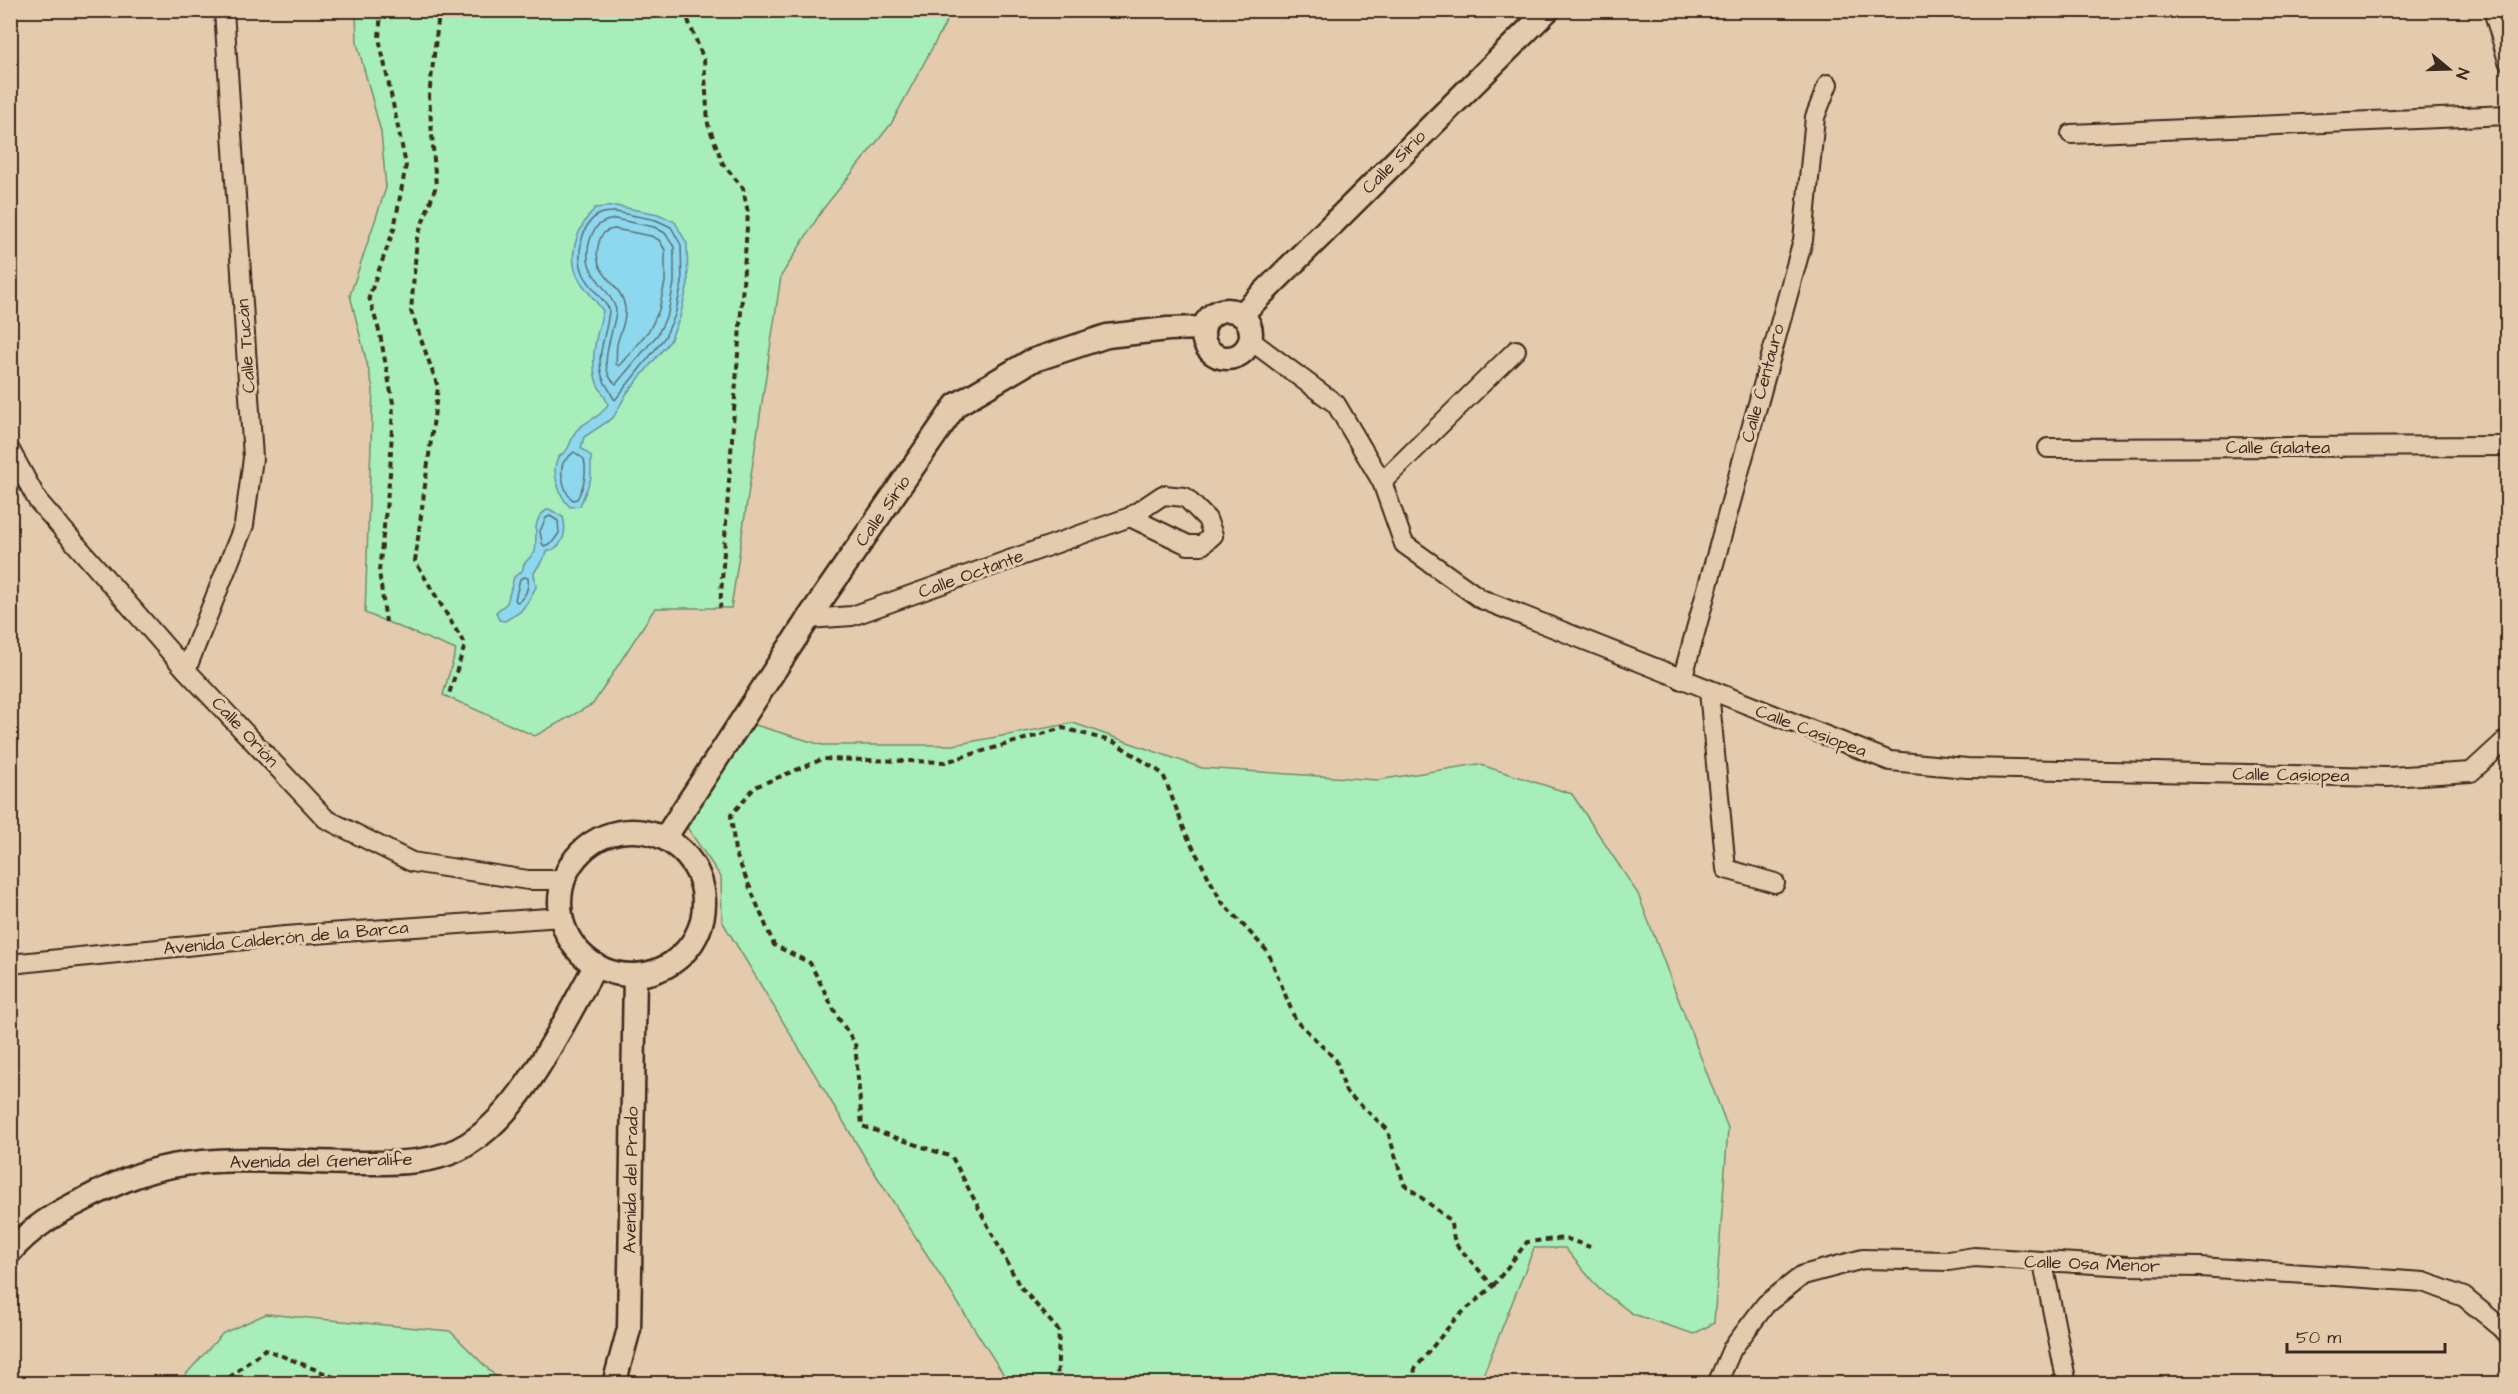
<svg xmlns="http://www.w3.org/2000/svg" width="2518" height="1394" viewBox="0 0 2518 1394" font-family="'Architects Daughter',sans-serif">
  <rect width="100%" height="100%" fill="#e5cbad"/>
  <filter id="ink" filterUnits="userSpaceOnUse"><feTurbulence type="fractalNoise" baseFrequency=".0167" numOctaves="2"/><feDisplacementMap in="SourceGraphic" scale="12" xChannelSelector="R" yChannelSelector="G"/><feConvolveMatrix kernelMatrix="1 2 1 2 8 2 1 2 1" color-interpolation-filters="sRGB"/></filter>
  <g filter="url(#ink)">
    <g fill="#a7eebb" stroke="#718c6c" stroke-width="1.5">
      <polygon points="356,11 952,11 891,124 823,209 781,276 731,608 655,608 593,704 535,736 443,695 456,650 365,613 373,388 350,295 386,188 381,132 357,43"/>
      <polygon points="1073,723 1202,768 1378,780 1478,764 1572,794 1638,894 1728,1128 1714,1323 1694,1334 1633,1314 1599,1289 1565,1248 1534,1248 1480,1383 1009,1383 869,1164 722,921 721,877 686,826 752,724 822,745 953,745"/>
      <polygon points="266,1314 450,1331 502,1383 178,1383 223,1333"/>
    </g>
    <g fill="#8dd8ee" stroke="#6c929b" stroke-width="1.5">
      <path d="M616,206L658,214L675,222L687,244L688,284L680,317L670,341L627,393L613,418L584,437L581,448L591,456V478L580,506L570,507C560,497 550,472 558,458C561,454 566,452 568,448C571,443 572,436 576,431C586,420 601,418 608,404C605,396 600,390 597,383C589,359 597,334 603,311C596,301 587,291 580,281C565,256 578,227 595,208Z"/>
      <path d="M549,509L563,517C567,531 564,548 548,551L534,573L536,587L527,603L520,612L505,621L499,620L496,612L507,603L514,577L522,571L524,564L535,552C538,535 530,518 549,509Z"/>
    </g>
    <g fill="none" stroke-linecap="round" stroke-linejoin="round">
      <g stroke="#5c7071" stroke-width="1.5">
        <path d="M616,212L656,220L671,227L681,245L682,283L675,315L665,337L615,400C611,396 611,392 608,388C590,362 608,336 609,309C602,297 590,287 584,275C576,258 580,225 598,215C602,212 611,212 616,212Z"/>
        <path d="M615,219L654,227L665,233L674,247V283L668,313L658,334L616,384C594,369 616,329 616,309C606,280 578,274 591,237C596,224 602,221 615,219Z"/>
        <path d="M615,229L651,236L659,240L665,250V282L659,310L650,329L619,366L616,364C617,358 616,351 617,345C619,333 627,321 625,308C622,281 589,276 599,242C602,233 605,230 615,229Z"/>
        <path d="M574,452L584,459C587,473 584,487 577,499L573,500C565,495 559,473 563,463C565,459 571,455 574,452Z"/>
        <polygon points="550,516 558,521 559,533 552,543 544,546 542,543 540,531 546,518"/>
        <path d="M524,577L528,578C529,587 526,598 517,602L515,600L520,579Z"/>
      </g>
      <defs>
        <g id="minor">
          <polyline points="2493,10 2508,61"/>
          <polyline points="2071,134 2508,115"/>
          <polyline points="1250,340 1336,404 1382,482 1404,544 1481,599 1890,761 1967,768 2388,777 2471,772 2508,738"/>
          <polyline points="2048,448 2508,446"/>
          <polyline points="10,450 38,501 186,670 326,819 412,862 528,880 564,880"/>
          <polyline points="1382,482 1516,350"/>
          <polyline points="808,619 852,616 1130,517 1163,495 1185,497 1207,519 1213,535 1202,545 1188,545 1130,517"/>
          <polyline points="186,670 244,525 253,458 224,10"/>
          <polyline points="1682,680 1803,240 1815,117 1828,84"/>
          <polyline points="1709,691 1726,869 1775,883"/>
          <polyline points="10,964 285,936 562,917"/>
          <polyline points="2043,1263 2067,1384"/>
          <polyline points="1717,1384 1732,1349 1766,1304 1803,1275 1863,1259 1949,1261 1974,1257 2128,1266 2200,1267 2424,1282 2464,1297 2502,1328 2508,1335"/>
        </g>
        <g id="tertiary">
          <circle cx="1227" cy="334" r="24"/>
          <polyline points="1241,315 1548,10"/>
          <circle cx="632" cy="903" r="72"/>
          <polyline points="665,838 808,619 956,405 1031,361 1107,336 1168,329 1203,328"/>
          <path d="M10,1252C31,1228 56,1213 83,1200C112,1185 140,1172 172,1166C228,1156 292,1162 349,1163C387,1163 434,1166 468,1144C526,1107 562,1024 596,965"/>
          <polyline points="614,1384 629,1329 635,975"/>
        </g>
      </defs>
      <use href="#minor" stroke="#3b2a1e" stroke-width="22"/>
      <use href="#tertiary" stroke="#3b2a1e" stroke-width="27"/>
      <g stroke="#3b2a1e" stroke-width="4" stroke-dasharray="6 4.5" stroke-linecap="butt">
        <polyline points="381,10 379,38 406,165 394,229 369,297 380,334 393,403 390,474 379,571 386,622"/>
        <polyline points="438,10 438,22 429,96 436,186 417,238 411,311 438,387 415,561 465,645 448,697"/>
        <polyline points="684,10 704,60 708,124 723,164 743,188 748,213 720,608"/>
        <polyline points="1493,1286 1527,1242 1565,1238 1590,1247"/>
        <polyline points="221,1384 265,1349 351,1384"/>
        <polyline points="1057,1384 1059,1331 1019,1285 952,1157 862,1126 855,1043 837,1016 810,963 774,945 735,852 731,815 755,787 823,759 945,762 1063,728 1114,742 1163,774 1186,834 1221,901 1268,952 1295,1019 1336,1060 1346,1092 1387,1129 1404,1184 1450,1220 1455,1243 1493,1286 1455,1319 1415,1369 1412,1384"/>
      </g>
      <use href="#minor" stroke="#e5cbad" stroke-width="18"/>
      <use href="#tertiary" stroke="#e5cbad" stroke-width="22"/>
    </g>
  </g>
  <g text-anchor="middle" dominant-baseline="central" stroke-width="6" stroke-linejoin="round" paint-order="stroke">
    <g font-size="18" fill="#3b2a1e" stroke="#e5cbad">
      <text transform="translate(1394 162) rotate(-45)">Calle Sirio</text>
      <text transform="translate(246 346) rotate(-94)">Calle Tucán</text>
      <text transform="translate(1763 383) rotate(-75)">Calle Centauro</text>
      <text x="2278" y="447">Calle Galatea</text>
      <text transform="translate(883 511) rotate(-55)">Calle Sirio</text>
      <text transform="translate(971 574) rotate(-20)">Calle Octante</text>
      <text transform="translate(1811 731) rotate(21)">Calle Casiopea</text>
      <text transform="translate(245 732) rotate(47)">Calle Orión</text>
      <text transform="translate(2291 775) rotate(1)">Calle Casiopea</text>
      <text transform="translate(286 938) rotate(-5)">Avenida Calderón de la Barca</text>
      <text transform="translate(321 1161) rotate(-1)">Avenida del Generalife</text>
      <text transform="translate(631 1180) rotate(-89)">Avenida del Prado</text>
      <text transform="translate(2092 1264) rotate(2)">Calle Osa Menor</text>
    </g>
  </g>
  <rect width="2518" height="1394" fill="none" stroke="#e5cbad" stroke-width="36"/>
  <rect x="18" y="18" width="2482" height="1358" fill="none" stroke="#3b2a1e" stroke-width="2" filter="url(#ink)"/>
  <g transform="translate(2449 69) rotate(109)" stroke="#e5cbad" stroke-width="4.5" paint-order="stroke">
  <path d="M0-4.5L10 22L0 15L-10 22Z" fill="#3b2a1e"/>
  <text y="-9" font-size="16" font-weight="bold" text-anchor="middle" fill="#3b2a1e">N</text>
  </g>
  <path d="M2287 1343v9h158v-9" fill="none" stroke="#3b2a1e" stroke-width="3"/>
  <text x="2296" y="1343" font-size="18" fill="#3b2a1e" stroke="#e5cbad" stroke-width="4.5" paint-order="stroke">50 m</text>
</svg>
